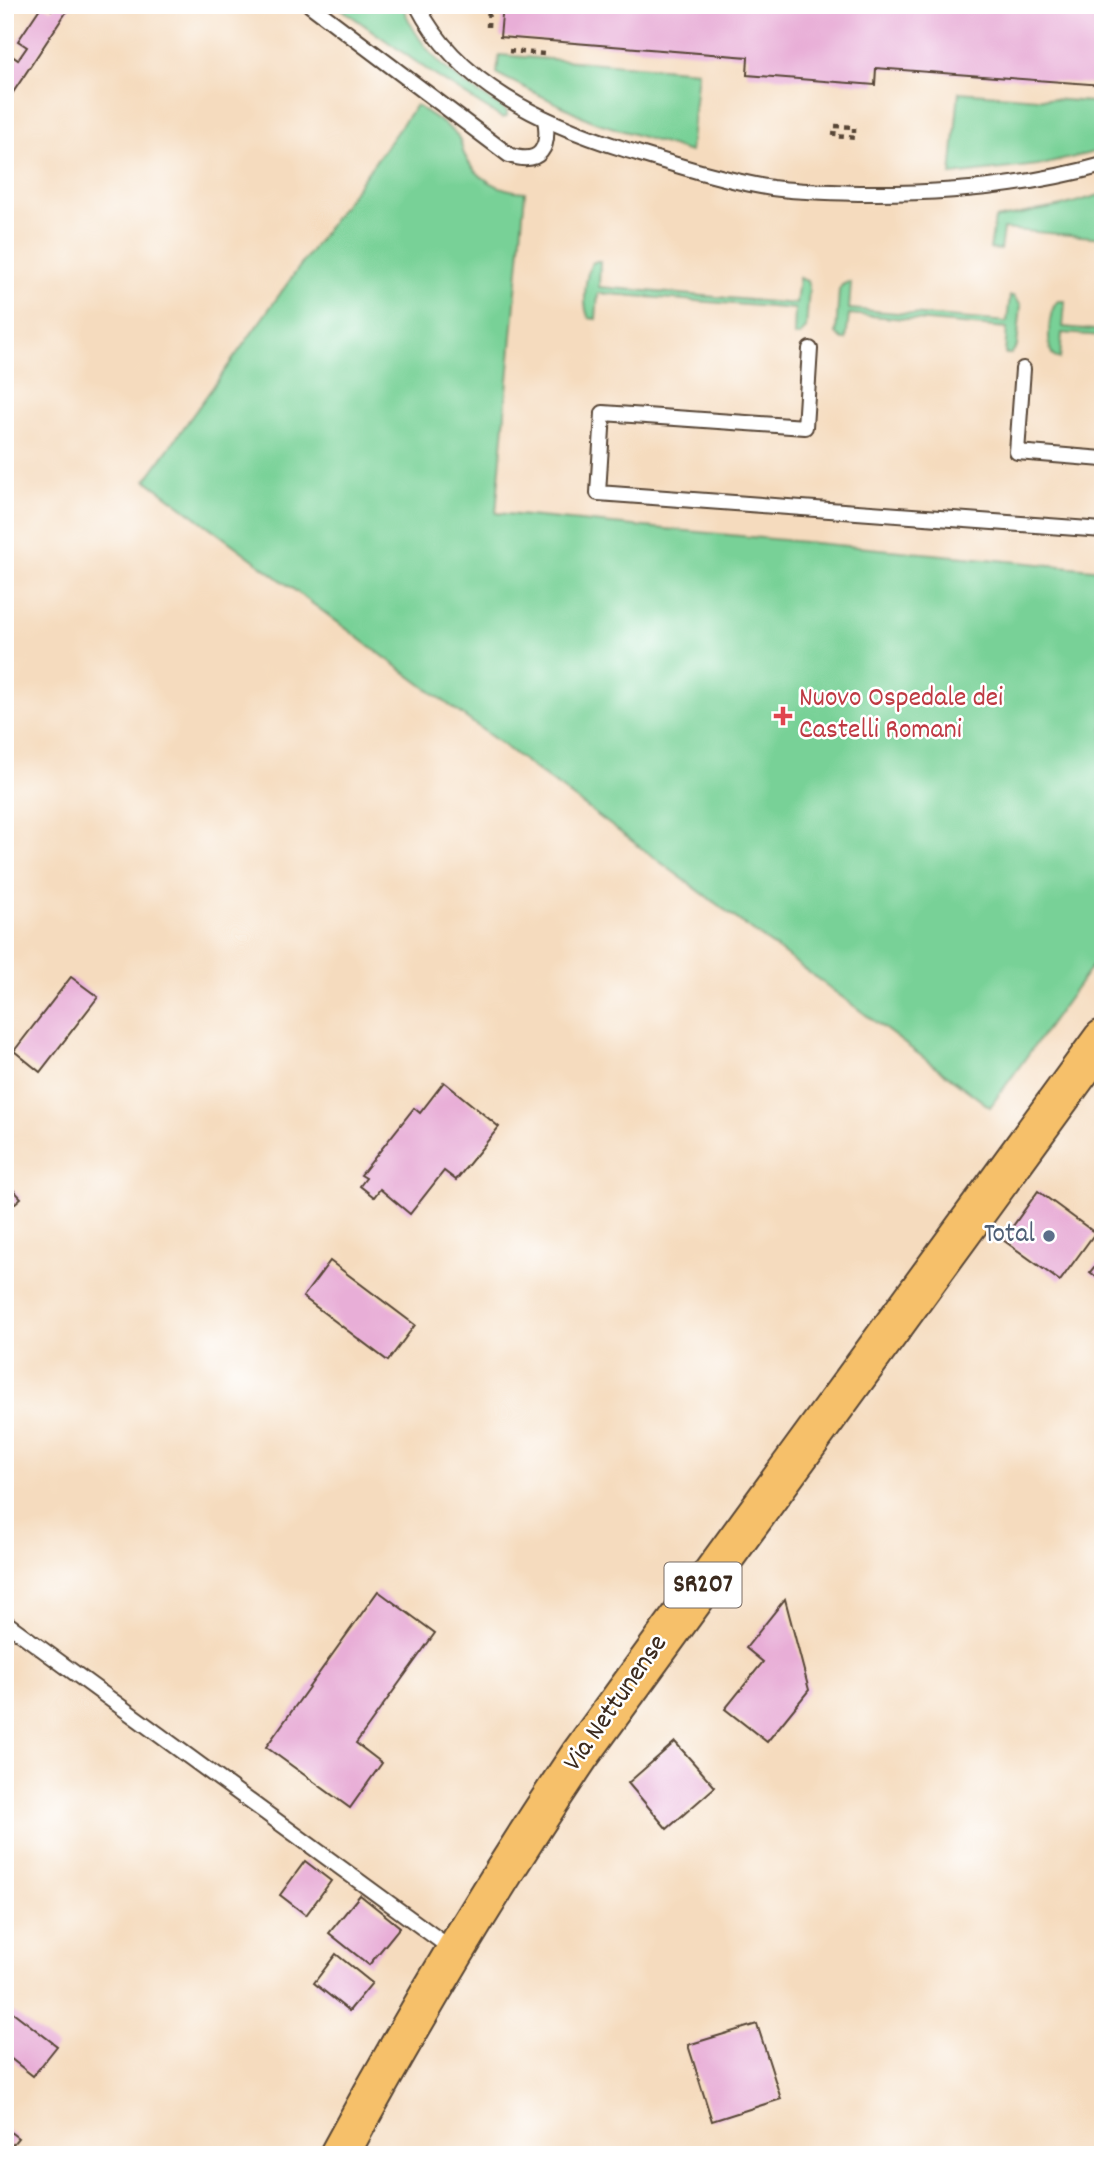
<svg xmlns="http://www.w3.org/2000/svg" width="1108" height="2160" viewBox="0 0 1108 2160" font-family="Dekko,sans-serif">
  <rect width="100%" height="100%" fill="#fff"/>
  <filter id="ink" filterUnits="userSpaceOnUse"><feTurbulence type="fractalNoise" baseFrequency=".0143" numOctaves="2"/><feDisplacementMap in="SourceGraphic" scale="14" xChannelSelector="R" yChannelSelector="G"/><feConvolveMatrix kernelMatrix="1 2 1 2 8 2 1 2 1" color-interpolation-filters="sRGB"/></filter>
  <filter id="wash" filterUnits="userSpaceOnUse"><feTurbulence type="fractalNoise" baseFrequency=".00686" numOctaves="4" result="noise"/><feDisplacementMap in="SourceGraphic" scale="28" xChannelSelector="R" yChannelSelector="G"/><feGaussianBlur stdDeviation="1.57" result="paint"/><feColorMatrix in="noise" values="0 0 0 0 0 0 0 0 0 0 0 0 0 0 0 0 0 1.4 0 .05"/><feComposite in="paint" operator="in"/></filter>
  <g filter="url(#wash)">
    <rect width="100%" height="100%" fill="#f5dbbe"/>
    <g fill="#78d197" stroke="#5a7e5a" stroke-width="2">
      <path d="M336,5H402C423,59 460,82 507,111V116L502,118L436,76Z"/>
      <polygon points="499,55 698,71 690,152 592,121 497,74"/>
      <polygon points="959,92 1103,103 1103,150 1046,164 951,175"/>
      <path d="M416,105C428,114 445,123 456,134C461,139 461,147 464,154C475,178 499,191 525,192L496,513L1103,570V951L990,1107L146,480Z"/>
      <polygon points="1103,194 1103,238 1003,229 1000,250 990,249 995,219 1062,206"/>
      <path d="M597,261H600L599,287L796,304L799,278L807,281L809,287L806,329L800,335L794,336L795,309L598,293L596,319L589,318C582,307 585,275 592,263Z"/>
      <polygon points="848,282 851,283 849,309 1007,322 1010,296 1013,296 1021,305 1017,346 1011,354 1005,354 1007,328 849,314 846,340 843,340 836,334 839,290 842,285"/>
      <path d="M1058,301H1065L1063,327L1103,331V336L1062,333L1060,359L1054,357C1046,347 1048,310 1058,301Z"/>
    </g>
    <g id="blocks">
      <g fill="#e8aed7">
        <polygon points="42,5 52,10 55,5 71,5 8,100 5,98 5,51 18,60 27,47 18,41"/>
        <polygon points="503,5 1103,5 1103,85 876,68 875,85 747,75 748,57 500,37"/>
        <polygon points="71,977 98,997 40,1072 14,1051"/>
        <polygon points="444,1082 499,1127 456,1180 444,1171 410,1214 380,1189 374,1197 360,1186 366,1178 361,1175 414,1108 420,1113"/>
        <polygon points="5,1181 21,1198 5,1212"/>
        <polygon points="1038,1191 1095,1233 1060,1281 1003,1240"/>
        <polygon points="1103,1256 1103,1282 1090,1272"/>
        <polygon points="330,1261 415,1325 388,1361 303,1297"/>
        <polygon points="378,1591 435,1633 356,1743 382,1763 350,1808 266,1747"/>
        <polygon points="785,1599 809,1690 767,1742 725,1709 763,1662 746,1648"/>
        <polygon points="675,1742 715,1787 667,1829 628,1783"/>
        <polygon points="305,1861 331,1881 306,1915 280,1895"/>
        <polygon points="360,1895 400,1927 369,1965 329,1933"/>
        <polygon points="336,1954 372,1983 349,2011 314,1983"/>
        <polygon points="5,2006 57,2046 33,2076 5,2054"/>
        <polygon points="757,2024 781,2099 712,2121 688,2045"/>
        <polygon points="5,2128 18,2138 5,2154"/>
      </g>
    </g>
  </g>
  <g filter="url(#ink)">
    <use href="#blocks" fill-opacity="0" stroke="#574536" stroke-width="2"/>
    <g fill="none" stroke-linecap="round" stroke-linejoin="round">
      <defs>
        <g id="lane">
          <path d="M310,5L509,155C541,166 550,147 545,119"/>
          <path d="M417,5C457,84 544,124 624,149C673,164 722,180 772,188C802,192 832,192 862,193C944,194 1024,187 1103,165"/>
          <polyline points="810,349 805,427 603,413 598,493 1103,530"/>
          <polyline points="1023,369 1017,452 1103,459"/>
          <polyline points="5,1622 453,1950"/>
        </g>
        <path id="primary" d="M339,2155C413,2018 493,1884 580,1755L1103,1039"/>
      </defs>
      <use href="#lane" stroke="#574536" stroke-width="18"/>
      <use href="#primary" stroke="#574536" stroke-width="42"/>
      <g stroke="#574536" stroke-width="4.5" stroke-dasharray="5 5" stroke-linecap="butt">
        <polyline points="488,27 489,5"/>
        <polyline points="509,51 545,54"/>
        <polyline points="854,133 854,127 835,126 834,136 857,138"/>
      </g>
      <use href="#lane" stroke="#fff" stroke-width="14"/>
      <use href="#primary" stroke="#f6c06b" stroke-width="38"/>
    </g>
  </g>
  <path fill="#e0444e" stroke="#fff" stroke-width="2.5" d="M779.5 705.5h7v7h7v7h-7v7h-7v-7h-7v-7h7z"/>
  <circle fill="#5c6f8a" stroke="#fff" stroke-width="2.5" cx="1049" cy="1236" r="7"/>
  <g text-anchor="middle" dominant-baseline="central" stroke-width="5" stroke-linejoin="round" paint-order="stroke">
    <rect fill="#fff" stroke="#766a62" stroke-width="2" x="664.5" y="1562.5" width="77" height="45" rx="5"/>
    <g font-size="26" font-weight="bold" fill="#3b2a1e">
      <text x="703" y="1585">SR207</text>
    </g>
    <g font-size="28" fill="#be3a42" stroke="#fff" text-anchor="start">
      <text x="799" y="700">Nuovo Ospedale dei<tspan x="799" dy="32">Castelli Romani</tspan></text>
    </g>
    <g font-size="28" fill="#4e5e75" stroke="#fff" text-anchor="end">
      <text x="1035" y="1236">Total</text>
    </g>
    <g font-size="28" fill="#3b2a1e" stroke="#fff">
      <text transform="translate(617 1704) rotate(-55)">Via Nettunense</text>
    </g>
  </g>
  <rect width="1108" height="2160" fill="none" stroke="#fff" stroke-width="28"/>
</svg>
